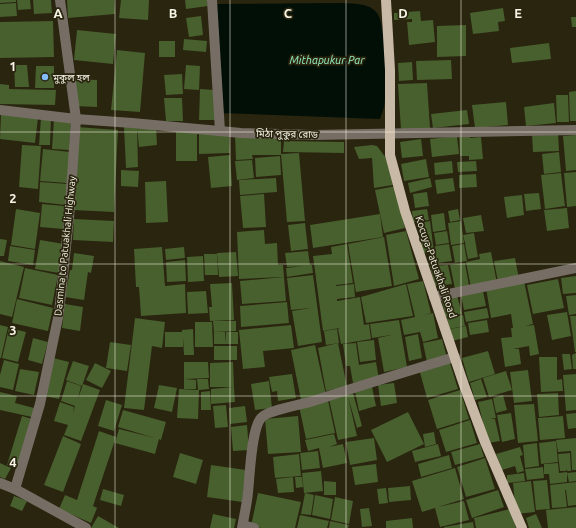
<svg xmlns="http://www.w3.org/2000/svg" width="576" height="528" viewBox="0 0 576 528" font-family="Ubuntu,'Noto Sans Bengali',sans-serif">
  <rect width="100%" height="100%" fill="#29250f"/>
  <path fill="#010f07" d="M343,3C355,4 369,3 377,13C386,24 387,93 384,107C383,111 381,115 380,119L220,113L214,4Z"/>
  <g fill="#485f2e">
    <polygon points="0,0 16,0 16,2 0,3"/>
    <polygon points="17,0 30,0 31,9 18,10"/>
    <polygon points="33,0 51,0 52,13 34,14"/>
    <polygon points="67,0 114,0 115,14 68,18"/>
    <polygon points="121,0 149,0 148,20 119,18"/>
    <polygon points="185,0 207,0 208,6 186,9"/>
    <polygon points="16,3 17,16 0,17 0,4"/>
    <polygon points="503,8 505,21 498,22 499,31 473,34 470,13"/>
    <polygon points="420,11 421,21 433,20 435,42 409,45 407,22 412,22 412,19 394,20 394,13"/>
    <polygon points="201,16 203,35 189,37 186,18"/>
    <polygon points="571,17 576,17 576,27 572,27"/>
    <polygon points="53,21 54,57 0,58 0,22"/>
    <polygon points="466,25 466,56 437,57 437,26"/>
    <polygon points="77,30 116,34 113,64 74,60"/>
    <polygon points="184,39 207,41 206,52 183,50"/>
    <rect x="159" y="41" width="16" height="16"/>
    <polygon points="549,43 551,59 512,63 510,48"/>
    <polygon points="117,50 145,53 140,112 111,110"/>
    <polygon points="451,60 452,79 417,80 416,61"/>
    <polygon points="412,62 413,80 399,81 398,63"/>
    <polygon points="14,65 27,65 29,87 15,87"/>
    <polygon points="186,65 200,66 199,90 184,89"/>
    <polygon points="36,66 54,66 54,88 35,88"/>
    <polygon points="182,74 183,94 166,95 164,75"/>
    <polygon points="76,79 97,80 97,107 75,106"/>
    <polygon points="427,83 430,128 401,130 398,84"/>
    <polygon points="0,84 9,85 9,89 56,90 55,105 0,104"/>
    <polygon points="200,89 215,90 215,120 199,120"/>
    <polygon points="576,91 576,121 570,121 569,92"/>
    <polygon points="556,95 568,95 569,122 557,122"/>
    <polygon points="164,98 182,98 183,121 166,121"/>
    <polygon points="506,102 508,125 475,128 472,105"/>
    <polygon points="554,103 556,123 526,126 524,107"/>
    <polygon points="467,110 469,124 433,128 431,114"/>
    <polygon points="1,114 38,118 35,143 0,139"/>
    <polygon points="41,118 51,119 50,145 39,145"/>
    <polygon points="54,118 71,119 69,150 52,149"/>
    <polygon points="137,126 138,167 126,168 124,127"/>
    <polygon points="156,126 157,145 139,147 137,128"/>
    <polygon points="77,127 118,130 114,212 73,210"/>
    <rect x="176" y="131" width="21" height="30"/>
    <polygon points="229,132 230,153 199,154 199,134"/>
    <polygon points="558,132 559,151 533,152 532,134"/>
    <polygon points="459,133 470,133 470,138 481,137 483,159 469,160 469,156 460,156"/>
    <polygon points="235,135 281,135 281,155 252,155 253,159 236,160"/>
    <polygon points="576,135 576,170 566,171 563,136"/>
    <polygon points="457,136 459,154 432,157 430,139"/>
    <polygon points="421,139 423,156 402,158 400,142"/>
    <polygon points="284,141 344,142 344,153 283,152"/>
    <polygon points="22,145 41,146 38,189 19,187"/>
    <polygon points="372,145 377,146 389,162 393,185 374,188 372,158 359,159 354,147"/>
    <polygon points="43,149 70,152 67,183 40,181"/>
    <polygon points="559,152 561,172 544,174 542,154"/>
    <polygon points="299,153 305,221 287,222 281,154"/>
    <polygon points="230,155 232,186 211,188 208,157"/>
    <polygon points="280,156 281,175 256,177 255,158"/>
    <polygon points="426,159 429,177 404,181 401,164"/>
    <polygon points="252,160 254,178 237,180 235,161"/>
    <polygon points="452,161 453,173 435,175 434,163"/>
    <polygon points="476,161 477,171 458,172 457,162"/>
    <polygon points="121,170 139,171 138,187 121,186"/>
    <polygon points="576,172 576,206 567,207 564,173"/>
    <polygon points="561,173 565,206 545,209 541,175"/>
    <polygon points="476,174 477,187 459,188 459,175"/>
    <polygon points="276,178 277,192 240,195 239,180"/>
    <polygon points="430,178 432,187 410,193 408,183"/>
    <polygon points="453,178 455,191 437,194 435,180"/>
    <polygon points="166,181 168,222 146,223 145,182"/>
    <polygon points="40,182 68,184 66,205 39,202"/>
    <polygon points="396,186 405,228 384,233 375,190"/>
    <polygon points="427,192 429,206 415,208 413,194"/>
    <polygon points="539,193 541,209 526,211 524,194"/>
    <polygon points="264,194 266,227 243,228 240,196"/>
    <polygon points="522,195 524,215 507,218 504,197"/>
    <polygon points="42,204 65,206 63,229 40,227"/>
    <polygon points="567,208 569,228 547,231 544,210"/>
    <polygon points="16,209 40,213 35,249 11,245"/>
    <polygon points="427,209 429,220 413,222 412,211"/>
    <polygon points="458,209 460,220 450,222 448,211"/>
    <polygon points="444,213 446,230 433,232 431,215"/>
    <polygon points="380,214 383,237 313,248 310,225"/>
    <polygon points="481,215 484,231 466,233 463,218"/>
    <polygon points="74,219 114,221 113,242 73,240"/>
    <polygon points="430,221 434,252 423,253 419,223"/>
    <polygon points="461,221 464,243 451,245 448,223"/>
    <polygon points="305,223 308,249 291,251 288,225"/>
    <polygon points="264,230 265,244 277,243 278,265 283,265 284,277 239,279 237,232"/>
    <polygon points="406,231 419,279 394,286 386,235"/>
    <polygon points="447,231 449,243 436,245 434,233"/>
    <polygon points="474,233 478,257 468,259 465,244 466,243 465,243 463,235"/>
    <polygon points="384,237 392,286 356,292 348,244"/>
    <polygon points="0,239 7,240 4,256 0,256"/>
    <polygon points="40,240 64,244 59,273 35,269"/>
    <polygon points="347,244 353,283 336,285 336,286 354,284 355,297 337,299 337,301 360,297 364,325 369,324 371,339 341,344 338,329 340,328 323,331 313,256 332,254 331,247"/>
    <polygon points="449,244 452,261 437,263 435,246"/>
    <polygon points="464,244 467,261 455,263 452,246"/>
    <polygon points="10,246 35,250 33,265 8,261"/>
    <polygon points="162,247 165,286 185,284 186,313 141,316 139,287 136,287 134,249"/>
    <polygon points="184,247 185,258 166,260 165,249"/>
    <polygon points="308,251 310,265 312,265 313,273 287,277 286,268 303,266 287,267 285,253"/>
    <polygon points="236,252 238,276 219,277 217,253"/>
    <polygon points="491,252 497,283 471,288 466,262 480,259 479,254"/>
    <polygon points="74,253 94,256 91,273 88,272 84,300 65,297 70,270 72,270"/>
    <polygon points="204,254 217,254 218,275 205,275"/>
    <polygon points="203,256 204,281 188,282 187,257"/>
    <polygon points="515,258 519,279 498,282 494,261"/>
    <polygon points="185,260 186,281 167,282 166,262"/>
    <polygon points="0,261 24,267 12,317 0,314"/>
    <polygon points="465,263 469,286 455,289 450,265"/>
    <polygon points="448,265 452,284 435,286 430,266"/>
    <polygon points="25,268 58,275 52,305 19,298"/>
    <polygon points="313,275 322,342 298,346 292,311 310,308 291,310 287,278"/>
    <polygon points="576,276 576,293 563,294 561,278"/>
    <polygon points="284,277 286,301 242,304 240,281"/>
    <polygon points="558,279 564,308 533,314 527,285"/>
    <polygon points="423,281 431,313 424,315 433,313 438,338 423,342 420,332 404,335 401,320 415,317 407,284"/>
    <polygon points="524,281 533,324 525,326 534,325 539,354 530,356 529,346 513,349 519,349 521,364 505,367 501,338 512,337 511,328 513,328 511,314 491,318 486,288"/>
    <polygon points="232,283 234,320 210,321 209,307 212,307 210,284"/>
    <polygon points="406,284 413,316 366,323 361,297"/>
    <polygon points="206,291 208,313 188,314 187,292"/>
    <polygon points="483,291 486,306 464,310 461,295"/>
    <polygon points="457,295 462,314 446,317 441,298"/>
    <polygon points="576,295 576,314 569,315 566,296"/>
    <polygon points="17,299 53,308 48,331 12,323"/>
    <polygon points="287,302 289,323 241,327 240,306"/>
    <polygon points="65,304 83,307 80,331 62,328"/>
    <polygon points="487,308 489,318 466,322 464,312"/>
    <polygon points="567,312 571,336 552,340 547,315"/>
    <polygon points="463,315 465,326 449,329 447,318"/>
    <polygon points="570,316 576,316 576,352 575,352"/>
    <polygon points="135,318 165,322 162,348 152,346 144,410 124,408"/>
    <polygon points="399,320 407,367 384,372 378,338 391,335 372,338 370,324"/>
    <polygon points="487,320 489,332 470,335 468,323"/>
    <polygon points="213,321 236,321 236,331 214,332"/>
    <polygon points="195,322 212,322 213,347 195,347"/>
    <polygon points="0,325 8,327 1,358 0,358"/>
    <polygon points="291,325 294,348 263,351 265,367 243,369 239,330"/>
    <polygon points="466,326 468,337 452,341 450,329"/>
    <polygon points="9,328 26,332 18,362 2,358"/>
    <polygon points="193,329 194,355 184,355 183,337 183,347 165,347 165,332 182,332 182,330"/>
    <polygon points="337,329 339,343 326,345 324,331"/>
    <polygon points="214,332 225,332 226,344 214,344"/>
    <rect x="226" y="332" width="12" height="12"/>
    <polygon points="418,334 422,358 409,361 405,337"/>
    <polygon points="33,338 48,342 42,364 28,360"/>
    <polygon points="442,339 447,358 427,362 423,343"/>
    <polygon points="374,340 376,360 360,362 357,342"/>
    <polygon points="110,342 131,345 127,371 106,368"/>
    <polygon points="338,343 347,387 326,391 318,348"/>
    <polygon points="356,343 359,365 376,362 379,379 353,383 350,366 346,366 343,344"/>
    <polygon points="315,345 326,395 301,400 291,350"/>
    <rect x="214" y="346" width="23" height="14"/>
    <polygon points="488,351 495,374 469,382 462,358"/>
    <polygon points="576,353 576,369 573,369 572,355"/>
    <polygon points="562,354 570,354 572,369 564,370"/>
    <polygon points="539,357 557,357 557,380 562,379 563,391 541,392"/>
    <polygon points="53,358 69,362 59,399 44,396"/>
    <polygon points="4,360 19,364 13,390 0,387 0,375"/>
    <polygon points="449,360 458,389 427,398 419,369"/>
    <polygon points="73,361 89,366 82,386 66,380"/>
    <polygon points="184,362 208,362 209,378 184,379"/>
    <polygon points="233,362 234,387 210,387 210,363"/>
    <polygon points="95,363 111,371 102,388 86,380"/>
    <polygon points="20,369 39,372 34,395 15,391"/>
    <polygon points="528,370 532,401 514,403 510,372"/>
    <polygon points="506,371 512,390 489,397 483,378"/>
    <polygon points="292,374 296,398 278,401 277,391 272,392 269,377"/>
    <polygon points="576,374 576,410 566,411 563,375"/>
    <polygon points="184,379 196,380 196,389 184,389"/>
    <polygon points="197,379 208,379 209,389 199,390 198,419 177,418 179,389 198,390"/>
    <polygon points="481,379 487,397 475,400 470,383"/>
    <polygon points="67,381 81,386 78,399 83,384 100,390 81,441 64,435 68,425 54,421 60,402 74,407 73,413 75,406 61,401"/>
    <polygon points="269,381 272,408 255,410 251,384"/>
    <polygon points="394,383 397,403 381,406 378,385"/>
    <polygon points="159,385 177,388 172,412 154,408"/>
    <polygon points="234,387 235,402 211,404 211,389"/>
    <polygon points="372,387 376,406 359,411 355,391"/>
    <polygon points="460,390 469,419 437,429 428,400"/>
    <polygon points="210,391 211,410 201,410 201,392"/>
    <polygon points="0,392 17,396 15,403 34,408 32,417 0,410"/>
    <polygon points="353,393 362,426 357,428 348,397 357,436 338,440 329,399"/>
    <polygon points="558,393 559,415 539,417 537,394"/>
    <polygon points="503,395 507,410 496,413 493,398"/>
    <polygon points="492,399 496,418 490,419 495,419 500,441 488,443 478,402"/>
    <polygon points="106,400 122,405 114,431 98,426"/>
    <polygon points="328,400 335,433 306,439 299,406"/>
    <polygon points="534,404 538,441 518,443 514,405"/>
    <polygon points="226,405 228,427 215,428 213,406"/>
    <polygon points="245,406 247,422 230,424 229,408"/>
    <polygon points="123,410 166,422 161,440 159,439 155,454 115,443 119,429 155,438 118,427"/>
    <polygon points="408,412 424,444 387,462 371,430"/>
    <polygon points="511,413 515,439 502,442 497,415"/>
    <polygon points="576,413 576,428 568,429 566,414"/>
    <polygon points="22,416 32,419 17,468 7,465"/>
    <polygon points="298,416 301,452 268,454 265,419"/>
    <polygon points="563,416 565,438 540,440 538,418"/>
    <polygon points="470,420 477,443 446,452 439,430"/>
    <polygon points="247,425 249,450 233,451 231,427"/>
    <polygon points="99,431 116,437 93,506 97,508 91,523 59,509 65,495 77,500"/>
    <polygon points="434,432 436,444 425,447 423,434"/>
    <polygon points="334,434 337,444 329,447 343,444 347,463 323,468 319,448 308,451 305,440"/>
    <polygon points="63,436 81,444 63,492 44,485"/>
    <polygon points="374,438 377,460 350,465 346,442"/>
    <polygon points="576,438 576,470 572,470 571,451 558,452 556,440"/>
    <polygon points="556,441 558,462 541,464 539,443"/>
    <polygon points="537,443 539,466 525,468 523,445"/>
    <polygon points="438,444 441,456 415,462 412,451"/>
    <polygon points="480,444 484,457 455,465 451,452"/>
    <polygon points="520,447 523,455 520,456 524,471 517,473 515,466 502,470 496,454"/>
    <polygon points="318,451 320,468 302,470 300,453"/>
    <polygon points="180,453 203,460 196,484 173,477"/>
    <polygon points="570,453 571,471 567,471 567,469 566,471 560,471 558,454"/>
    <polygon points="299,454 301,476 275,478 273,457"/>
    <polygon points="449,455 452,468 421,477 418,464"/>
    <polygon points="485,458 495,489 466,497 457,467"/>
    <polygon points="0,463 11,468 5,479 0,477"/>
    <polygon points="558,463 559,473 567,472 567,482 550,484 549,474 544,474 544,464"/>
    <polygon points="376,464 378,482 355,485 352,467"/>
    <polygon points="211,465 246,470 242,502 207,497"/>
    <polygon points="543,467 544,478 527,480 525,469"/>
    <polygon points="455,468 464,499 438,507 464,501 469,520 440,527 435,508 422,512 412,481"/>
    <polygon points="321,471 323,491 304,493 302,473"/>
    <polygon points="576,472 576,481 569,482 567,473"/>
    <polygon points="524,473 525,481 507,483 507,475"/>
    <polygon points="293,477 294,492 278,493 276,479"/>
    <polygon points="295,477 302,477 303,487 296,488"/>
    <polygon points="547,480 550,509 536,510 533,481"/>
    <polygon points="324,481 336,482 336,495 324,495"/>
    <polygon points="531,481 535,512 516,514 513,483"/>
    <polygon points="576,482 576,505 568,506 566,490 565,490 567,507 552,508 550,485"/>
    <polygon points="410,486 411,500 389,502 388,488"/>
    <polygon points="386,488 388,503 379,504 377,489"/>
    <polygon points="103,489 124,495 121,506 100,500"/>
    <polygon points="498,490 504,507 472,518 466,500"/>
    <polygon points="258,493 301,502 295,528 261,528 251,526"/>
    <polygon points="305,493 314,495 311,515 301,514"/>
    <polygon points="315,495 333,499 330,519 312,515"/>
    <polygon points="14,496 27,501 22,511 10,506"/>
    <polygon points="335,497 353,501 349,524 331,520"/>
    <polygon points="576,507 576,528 548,528 546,510"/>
    <polygon points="369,508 372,526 362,527 360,509"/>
    <polygon points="510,509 516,528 476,528 474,518"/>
    <polygon points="213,514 236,519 234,528 210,528"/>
    <polygon points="536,514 542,528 529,528 526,518"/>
    <polygon points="300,515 329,521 327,528 297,528"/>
    <polygon points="98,516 119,528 91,528"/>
    <polygon points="412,518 413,528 386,528 386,521"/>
    <polygon points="330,521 349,525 348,528 329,528"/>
    <polygon points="473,522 474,528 444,528 444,527"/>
  </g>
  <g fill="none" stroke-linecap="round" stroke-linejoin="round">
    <g stroke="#766e65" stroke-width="10">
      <polyline points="212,0 220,131"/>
      <polyline points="0,110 76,119 132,123 241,133 314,135 576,130"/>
      <polyline points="434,297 576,268"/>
      <polyline points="0,483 15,489 86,528"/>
      <polyline points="15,489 40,404 59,313 69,218 76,119 60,0"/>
      <polyline points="243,525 254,528"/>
      <path d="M242,528C244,516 247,504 248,492C250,475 251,430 261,418C268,410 301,405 313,401C360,386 407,371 455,357"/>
    </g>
    <polyline stroke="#c8b8a6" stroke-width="10" points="386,0 390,70 390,155 405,211 465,388 485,442 522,528"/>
  </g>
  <path fill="none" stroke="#f7f5e7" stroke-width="1" stroke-opacity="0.55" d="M115,0V528M230,0V528M346,0V528M461,0V528M0,132H576M0,264H576M0,396H576"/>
  <circle fill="#83bcfb" stroke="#29250f" stroke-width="1.5" cx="45" cy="77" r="4"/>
  <g text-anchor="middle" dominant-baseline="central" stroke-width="3.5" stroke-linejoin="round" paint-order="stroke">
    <g font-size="10" fill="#f7f5e7" stroke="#29250f" text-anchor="start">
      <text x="53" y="77">মুকুল হল</text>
    </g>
    <g font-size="10" fill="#f7f5e7" stroke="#29250f">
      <text transform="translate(287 134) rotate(1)">মিঠা পুকুর রোড</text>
      <text transform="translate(65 246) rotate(-84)">Dasmina to Patuakhali Highway</text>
      <text transform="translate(436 267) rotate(71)">Kocuya-Patuakhali Road</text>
    </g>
    <g font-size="11" font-style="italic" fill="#95eebf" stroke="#29250f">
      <text x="327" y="60">Mithapukur Par</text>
    </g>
  </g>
  <g font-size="13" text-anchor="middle" font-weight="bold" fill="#f7f5e7" stroke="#29250f" stroke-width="3.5" stroke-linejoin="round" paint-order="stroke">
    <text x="58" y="18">A</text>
    <text x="173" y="18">B</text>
    <text x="288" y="18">C</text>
    <text x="403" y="18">D</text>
    <text x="518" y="18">E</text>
    <text x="13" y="71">1</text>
    <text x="13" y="203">2</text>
    <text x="13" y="335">3</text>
    <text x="13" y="467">4</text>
  </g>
</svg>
